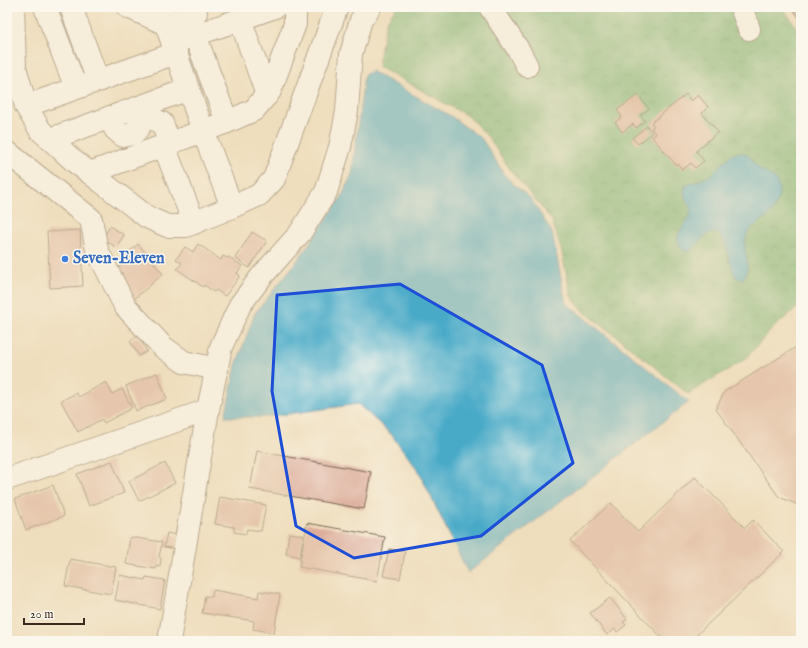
<svg xmlns="http://www.w3.org/2000/svg" width="808" height="648" viewBox="0 0 808 648" font-family="'IM FELL English',serif">
  <defs>
    <pattern id="forest-crowns" width="20" height="18" patternUnits="userSpaceOnUse"><rect width="20" height="18" fill="#75b677"/><path d="M2 6a3 3 0 1 1 6 0M12 15a3 3 0 1 1 6 0" fill="none" stroke="#619461"/></pattern>
  </defs>
  <rect width="100%" height="100%" fill="#fbf7ec"/>
  <filter id="ink" filterUnits="userSpaceOnUse"><feTurbulence type="fractalNoise" baseFrequency=".025" numOctaves="2"/><feDisplacementMap in="SourceGraphic" scale="8" xChannelSelector="R" yChannelSelector="G"/><feConvolveMatrix kernelMatrix="1 2 1 2 8 2 1 2 1" color-interpolation-filters="sRGB"/></filter>
  <filter id="wash" filterUnits="userSpaceOnUse"><feTurbulence type="fractalNoise" baseFrequency=".012" numOctaves="4" result="noise"/><feDisplacementMap in="SourceGraphic" scale="16" xChannelSelector="R" yChannelSelector="G"/><feGaussianBlur stdDeviation="0.9" result="paint"/><feColorMatrix in="noise" values="0 0 0 0 0 0 0 0 0 0 0 0 0 0 0 0 0 1.4 0 .05"/><feComposite in="paint" operator="in"/></filter>
  <g filter="url(#wash)">
    <rect width="100%" height="100%" fill="#efdebd"/>
    <polygon fill="url(#forest-crowns)" stroke="#58704a" points="396,7 782,7 801,33 801,307 797,308 775,326 744,360 688,394 620,339 583,311 571,296 562,253 552,220 512,172 488,137 469,117 398,77 378,67 380,52 386,22"/>
    <g fill="#49aac8" stroke="#426a73">
      <polygon points="371,71 451,116 482,139 506,177 531,199 552,232 566,303 689,402 468,573 418,470 391,434 358,404 266,417 225,417 236,365 255,313 294,265 341,198 352,174 364,75"/>
      <path d="M739,152C755,155 749,162 761,170C766,173 773,176 776,181C783,192 777,206 769,215C762,222 751,225 747,235C740,251 754,263 743,279L737,278C726,265 731,242 716,232C700,235 700,243 690,252C685,252 682,250 680,246C672,233 688,225 690,214C691,211 691,209 691,207C685,200 683,195 685,186L710,176L731,155Z"/>
    </g>
    <g id="blocks">
      <g fill="#dcac99">
        <polygon points="791,7 801,7 801,20"/>
        <polygon points="686,94 691,101 698,95 708,107 702,113 718,132 696,151 704,161 695,168 691,163 682,170 678,164 676,165 652,137 656,134 651,128 654,126 651,123"/>
        <polygon points="638,95 649,109 640,115 645,121 636,128 633,124 622,132 615,122 622,117 617,110"/>
        <polygon points="647,126 652,133 638,144 632,138"/>
        <polygon points="110,226 124,235 116,247 103,239"/>
        <polygon points="80,230 83,286 50,288 47,232"/>
        <polygon points="252,232 267,241 249,268 235,258"/>
        <polygon points="138,244 163,274 133,300 125,291 128,288 120,278 123,275 118,268 129,259 126,255"/>
        <polygon points="198,244 221,260 223,256 227,258 229,257 242,266 237,273 240,276 225,296 216,290 214,292 204,285 203,287 177,269 182,263 176,259 185,247 193,252"/>
        <polygon points="138,336 147,351 139,356 130,341"/>
        <polygon points="801,344 801,506 779,497 716,409 724,392"/>
        <polygon points="157,373 167,399 136,411 126,386"/>
        <polygon points="106,382 112,394 122,389 132,408 104,423 102,419 78,432 61,401 76,393 79,397"/>
        <polygon points="257,451 371,472 364,509 250,489"/>
        <polygon points="112,461 124,493 89,506 77,474"/>
        <polygon points="165,463 175,483 139,501 129,481"/>
        <polygon points="695,477 745,528 753,520 784,552 690,641 665,641 570,541 611,503 638,532"/>
        <polygon points="53,485 64,516 26,530 15,499"/>
        <polygon points="220,497 266,505 261,531 247,529 246,534 234,532 234,527 215,524"/>
        <polygon points="307,523 385,537 377,581 299,567"/>
        <polygon points="167,533 179,536 177,549 164,547"/>
        <polygon points="289,533 303,535 300,557 286,554"/>
        <polygon points="130,537 162,542 159,557 161,558 160,567 156,566 156,569 126,564"/>
        <polygon points="389,549 405,552 400,579 383,576"/>
        <polygon points="70,559 116,567 111,594 65,586"/>
        <polygon points="120,575 145,580 146,577 165,580 160,609 115,600"/>
        <polygon points="213,590 258,598 259,591 280,594 274,633 253,629 254,621 202,613 205,596 212,597"/>
        <polygon points="610,598 627,619 623,622 626,625 617,632 615,629 607,635 590,613"/>
      </g>
    </g>
  </g>
  <g filter="url(#ink)">
    <use href="#blocks" fill-opacity="0" stroke="#7a6956" stroke-width="1"/>
    <g fill="none" stroke-linecap="round" stroke-linejoin="round">
      <defs>
        <g id="minor">
          <polyline points="13,7 15,67 26,106 40,130 75,162 90,173 227,122 254,110 270,91 295,24 295,7"/>
          <polyline points="45,7 76,88"/>
          <polyline points="71,7 98,81"/>
          <polyline points="128,7 166,24 196,13 194,7"/>
          <polyline points="160,7 203,131 232,207 259,195 274,179 337,7"/>
          <polyline points="490,7 518,49 527,66"/>
          <polyline points="741,7 749,29"/>
          <polyline points="240,19 267,95"/>
          <polyline points="195,35 227,122"/>
          <polyline points="173,43 275,7"/>
          <polyline points="26,106 176,53"/>
          <polyline points="110,117 115,129 123,136 133,134 139,127 142,121 151,118 162,123 170,144"/>
          <polyline points="50,139 189,89"/>
          <polyline points="164,146 194,223"/>
          <polyline points="7,152 91,219 97,250 125,306 163,347 184,362 217,369"/>
          <polyline points="90,173 147,217 167,226 186,226 232,207"/>
          <polyline points="7,479 208,410"/>
          <polyline points="169,641 208,410 221,347 240,305 261,277 300,233 326,192 340,147 347,111 351,54 361,20 370,7"/>
        </g>
      </defs>
      <use href="#minor" stroke="#7a6956" stroke-width="24"/>
      <use href="#minor" stroke="#fff" stroke-width="22"/>
    </g>
  </g>
  <path d="M0 0H808V648H0ZM400,284L542,365L573,463L481,536L354,558L296,526L272,391L277,295Z" fill="#efdebd" fill-opacity=".55" fill-rule="evenodd"/>
  <path fill="none" stroke="#1d4ed8" stroke-width="3" stroke-linejoin="round" d="M400,284L542,365L573,463L481,536L354,558L296,526L272,391L277,295Z"/>
  <circle fill="#3f7fe0" stroke="#fbf7ec" stroke-width="1.5" cx="65" cy="259" r="4"/>
  <g text-anchor="middle" dominant-baseline="central" stroke-width="3" stroke-linejoin="round" paint-order="stroke">
    <g font-size="16" font-weight="bold" fill="#366cbe" stroke="#fbf7ec" text-anchor="start">
      <text x="73" y="259">Seven-Eleven</text>
    </g>
  </g>
  <rect width="808" height="648" fill="none" stroke="#fbf7ec" stroke-width="24"/>
  <path d="M24 618v6h60v-6" fill="none" stroke="#3b2a1e" stroke-width="2"/>
  <text x="30" y="618" font-size="12" fill="#3b2a1e" stroke="#fbf7ec" stroke-width="3" paint-order="stroke">20 m</text>
</svg>
